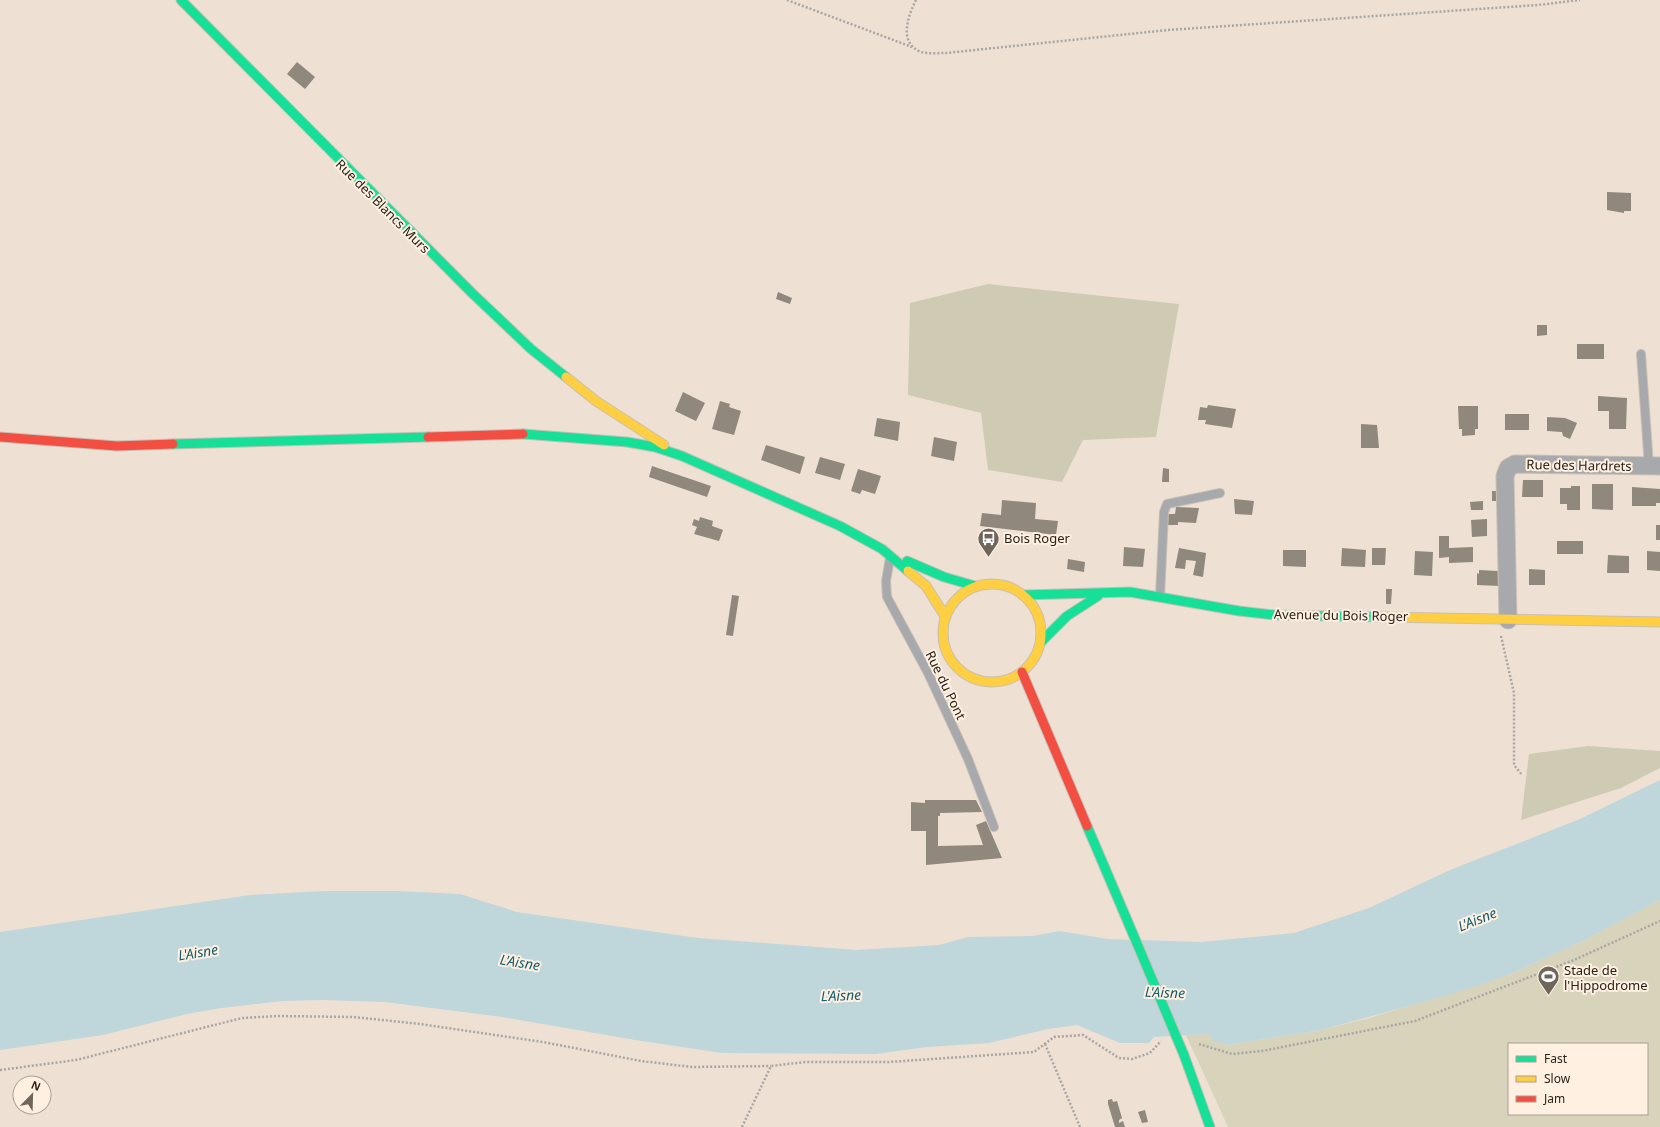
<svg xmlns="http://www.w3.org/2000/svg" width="1660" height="1127" viewBox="0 0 1660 1127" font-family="'Noto Sans',sans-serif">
  <rect width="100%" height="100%" fill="#eee1d4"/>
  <path fill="#d8d4bc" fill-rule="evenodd" d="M1660,900V1127H1228L1186,1035L1209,1034L1229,1045L1321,1030L1369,1018L1506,976L1585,940ZM1509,1044H1647V1114H1509Z"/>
  <g fill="#cfcab4">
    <polygon points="988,284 1179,304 1156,437 1083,440 1062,482 988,470 981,413 908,395 910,303"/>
    <polygon points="1588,746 1660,751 1660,768 1621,788 1521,820 1529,754"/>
  </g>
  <polygon fill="#bfd6da" points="1660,780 1660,900 1585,940 1506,976 1452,994 1321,1030 1229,1045 1213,1041 1209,1034 1154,1037 1149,1043 1120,1043 1077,1025 1048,1029 989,1043 927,1047 876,1054 722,1053 635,1040 502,1017 385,1002 322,1000 283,1001 221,1008 187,1014 103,1035 0,1050 0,932 250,895 325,891 396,891 460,894 517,912 698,938 856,950 939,945 968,937 1033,936 1059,931 1108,939 1201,942 1294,933 1369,908 1450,870 1580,819"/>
  <g fill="#90877d">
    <polygon points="297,62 315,77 305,89 287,74"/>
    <polygon points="1607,192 1631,193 1631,211 1624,211 1624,213 1607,210"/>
    <polygon points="778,292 792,298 790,304 776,299"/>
    <polygon points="1537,325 1547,325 1547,335 1537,336"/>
    <rect x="1577" y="344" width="27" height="15"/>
    <polygon points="683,392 705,403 696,421 675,411"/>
    <polygon points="1598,396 1627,398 1626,429 1609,429 1609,411 1598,411"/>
    <polygon points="720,401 730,404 729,407 741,411 734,435 712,429"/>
    <polygon points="1208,405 1236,409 1232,428 1205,424 1206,420 1198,420 1200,407 1207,408"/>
    <polygon points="1458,406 1478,406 1478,429 1475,429 1475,435 1462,436 1462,429 1459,429"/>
    <rect x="1505" y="414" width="24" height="16"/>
    <polygon points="1547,417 1565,418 1577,423 1570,439 1563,436 1562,432 1547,431"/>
    <polygon points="877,418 900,422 898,441 874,436"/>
    <polygon points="1361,424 1377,425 1379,448 1361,448"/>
    <polygon points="934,437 957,442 954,461 931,456"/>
    <polygon points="766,445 805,457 800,474 761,460"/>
    <polygon points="820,457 845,464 840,480 815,473"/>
    <polygon points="652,466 711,486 707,497 649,477"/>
    <polygon points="1163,468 1169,469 1169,482 1162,482"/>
    <polygon points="858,469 881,476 875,494 862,490 860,494 851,491"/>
    <polygon points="1523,480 1543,480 1543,497 1522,497"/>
    <polygon points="1592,484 1613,484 1613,510 1592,509"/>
    <polygon points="1571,486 1580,486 1580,510 1567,510 1567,504 1560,504 1560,488 1571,488"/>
    <polygon points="1632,487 1660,489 1660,503 1656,503 1656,506 1632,506"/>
    <polygon points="1492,491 1497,491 1498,501 1492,501"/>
    <polygon points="1234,499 1254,501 1252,515 1235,514"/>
    <polygon points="1002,500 1036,503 1035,519 1058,521 1056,535 980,526 982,513 1001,515"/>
    <polygon points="1483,501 1483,510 1471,510 1470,502"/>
    <polygon points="1176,507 1199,508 1196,523 1178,522 1178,525 1167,525 1167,514 1175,514"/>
    <polygon points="700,517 713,521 712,526 723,530 719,541 694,534 697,527 692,525 694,519 699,521"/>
    <polygon points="1487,519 1487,536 1472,537 1471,520"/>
    <rect x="1656" y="525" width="4" height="15"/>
    <polygon points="1439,536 1449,536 1449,548 1473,547 1473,562 1449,563 1449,557 1439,558"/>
    <rect x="1557" y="541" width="26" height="13"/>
    <polygon points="1124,547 1145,549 1143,567 1123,566"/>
    <polygon points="1179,548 1206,553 1203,577 1193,575 1196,561 1186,560 1185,569 1175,568"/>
    <polygon points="1342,548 1366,550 1365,567 1341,566"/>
    <polygon points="1372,548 1386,548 1385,565 1372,565"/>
    <polygon points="1283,550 1306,550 1306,567 1283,566"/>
    <polygon points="1415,551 1433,552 1432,576 1414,575"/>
    <polygon points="1647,551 1660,552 1660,571 1647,570"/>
    <polygon points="1608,555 1629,556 1629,573 1607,573"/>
    <polygon points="1068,559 1085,562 1084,572 1067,569"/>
    <polygon points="1529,569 1545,570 1545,585 1529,585"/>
    <polygon points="1479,570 1498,571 1499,586 1477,585 1477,573 1479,574"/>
    <polygon points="1386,589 1392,589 1391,604 1386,604"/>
    <polygon points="732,595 739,596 733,636 726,635"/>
    <polygon points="925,800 976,800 982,812 940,813 940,816 938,816 938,846 983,845 976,825 986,821 1002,858 926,865 926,831 911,831 911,802 925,803"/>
    <polygon points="1112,1099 1113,1102 1117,1101 1122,1118 1119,1120 1119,1123 1123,1121 1125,1127 1115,1127 1108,1104 1108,1100"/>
    <polygon points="1145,1110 1148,1122 1142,1123 1138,1112"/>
  </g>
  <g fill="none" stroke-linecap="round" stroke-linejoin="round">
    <defs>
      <g id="lane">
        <polyline points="1641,354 1649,466"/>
        <polyline points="890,558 886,581 887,597 928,673 968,759 994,827"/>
        <polyline points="1160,596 1164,512 1167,504 1220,493"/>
      </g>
      <polyline id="street" points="1508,620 1505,476 1508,468 1515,464 1660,466"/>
      <g id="fast">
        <polyline points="181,0 472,293 531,349 566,377"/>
        <polyline points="523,434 627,442 655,447 682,456 840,526 882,549 908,571"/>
        <polyline points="173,444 428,437"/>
        <polyline points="907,561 944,577 975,586"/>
        <polyline points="1023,595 1130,592 1239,611 1275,615 1380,617"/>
        <polyline points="1041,642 1067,616 1098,596"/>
        <polyline points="1087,826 1133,934"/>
        <polyline points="1184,1055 1210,1127"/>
      </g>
      <g id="slow">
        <polyline points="566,377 596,401 664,445"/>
        <polyline points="908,571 926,586 945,616"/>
        <circle cx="992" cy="633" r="49"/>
        <polyline points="1380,617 1660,622"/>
      </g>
      <g id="jam">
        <polyline points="0,437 117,446 173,444"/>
        <polyline points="428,437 523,434"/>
        <polyline points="1022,672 1087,826"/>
      </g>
    </defs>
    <use href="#lane" stroke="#c8bfb5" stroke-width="10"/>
    <use href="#street" stroke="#c8bfb5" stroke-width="19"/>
    <use href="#fast" stroke="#c8bfb5" stroke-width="11"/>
    <use href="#slow" stroke="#c8bfb5" stroke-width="11"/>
    <use href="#jam" stroke="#c8bfb5" stroke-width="11"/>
    <g stroke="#a8a5a4" stroke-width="2.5" stroke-dasharray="2 2" stroke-linecap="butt">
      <polyline points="787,0 912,47"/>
      <path d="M916,0C908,16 898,43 921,52C928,54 938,53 946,53L1168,30L1538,5L1580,0"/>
      <polyline points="1501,636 1514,693 1514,765 1522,775"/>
      <polyline points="1045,1044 1080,1127"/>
      <polyline points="1199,1044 1232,1054 1262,1051 1415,1021 1574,960 1660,921"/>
      <polyline points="0,1070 76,1060 242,1018 278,1016 354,1017 420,1024 543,1042 641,1061 692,1067 771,1066"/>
      <polyline points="742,1127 771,1066 805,1062 889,1062 1034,1052 1054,1037 1083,1035 1119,1058 1132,1059 1150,1053 1161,1041"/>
    </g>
    <use href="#lane" stroke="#a8a9ac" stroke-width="8"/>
    <use href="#street" stroke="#a8a9ac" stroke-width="17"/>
    <use href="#fast" stroke="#16e098" stroke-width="9"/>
    <use href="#slow" stroke="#ffcf43" stroke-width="9"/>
    <use href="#jam" stroke="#f24e42" stroke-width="9"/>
    <defs>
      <polyline id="fast-bridge" points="1133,934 1184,1055"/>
    </defs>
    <use href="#fast-bridge" stroke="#c8bfb5" stroke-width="11" stroke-linecap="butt"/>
    <use href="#fast-bridge" stroke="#16e098" stroke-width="9"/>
  </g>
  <defs>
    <symbol id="bus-pin" viewBox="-11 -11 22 30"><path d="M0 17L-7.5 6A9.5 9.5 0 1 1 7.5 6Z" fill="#6f655a" stroke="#fff0e2"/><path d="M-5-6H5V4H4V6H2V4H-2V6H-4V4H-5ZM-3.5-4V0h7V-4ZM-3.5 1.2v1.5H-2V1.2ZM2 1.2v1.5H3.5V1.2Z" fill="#fff"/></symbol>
    <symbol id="stadium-pin" viewBox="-11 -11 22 30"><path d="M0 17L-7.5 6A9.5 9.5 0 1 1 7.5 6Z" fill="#6f655a" stroke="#fff0e2"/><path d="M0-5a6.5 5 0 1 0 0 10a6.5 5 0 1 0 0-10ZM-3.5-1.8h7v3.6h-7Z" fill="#fff"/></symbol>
  </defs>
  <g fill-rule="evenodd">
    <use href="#bus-pin" x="976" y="526" width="25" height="34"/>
    <use href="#stadium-pin" x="1536" y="964" width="25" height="34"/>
  </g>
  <g text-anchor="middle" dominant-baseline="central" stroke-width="4" stroke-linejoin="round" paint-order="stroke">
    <g font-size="13" fill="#2a2219" stroke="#fff0e2">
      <text transform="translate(383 206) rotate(45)">Rue des Blancs Murs</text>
      <text transform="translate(1579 465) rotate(1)">Rue des Hardrets</text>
      <text transform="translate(1341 615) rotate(1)">Avenue du Bois Roger</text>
      <text transform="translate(946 685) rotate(64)">Rue du Pont</text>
    </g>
    <g font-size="13" fill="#2a2219" stroke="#fff0e2" text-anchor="start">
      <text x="1004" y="538">Bois Roger</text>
      <text x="1564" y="970">Stade de<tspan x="1564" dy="15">l'Hippodrome</tspan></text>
    </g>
    <g font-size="14" font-style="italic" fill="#145e6f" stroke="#fff0e2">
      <text transform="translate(1477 919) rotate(-22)">L'Aisne</text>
      <text transform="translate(198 952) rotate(-9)">L'Aisne</text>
      <text transform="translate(520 962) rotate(9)">L'Aisne</text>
      <text transform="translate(1165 992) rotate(2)">L'Aisne</text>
      <text transform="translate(841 995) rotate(-2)">L'Aisne</text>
    </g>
  </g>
  <rect x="1508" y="1043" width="140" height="72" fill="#fff0e2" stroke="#aa9e92"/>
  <rect x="1516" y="1056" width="20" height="6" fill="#16e098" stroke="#aa9e92"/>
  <text x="1544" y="1063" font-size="12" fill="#2a2219">Fast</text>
  <rect x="1516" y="1076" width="20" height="6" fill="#ffcf43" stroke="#aa9e92"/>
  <text x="1544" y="1083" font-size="12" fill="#2a2219">Slow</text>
  <rect x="1516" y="1096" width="20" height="6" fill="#f24e42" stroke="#aa9e92"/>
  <text x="1544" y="1103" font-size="12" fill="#2a2219">Jam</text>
  <g transform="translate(32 1095) rotate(23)"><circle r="19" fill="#fff0e2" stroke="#aa9e92"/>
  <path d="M0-3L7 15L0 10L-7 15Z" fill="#6f655a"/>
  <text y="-6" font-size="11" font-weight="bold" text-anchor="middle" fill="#2a2219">N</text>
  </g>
</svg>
